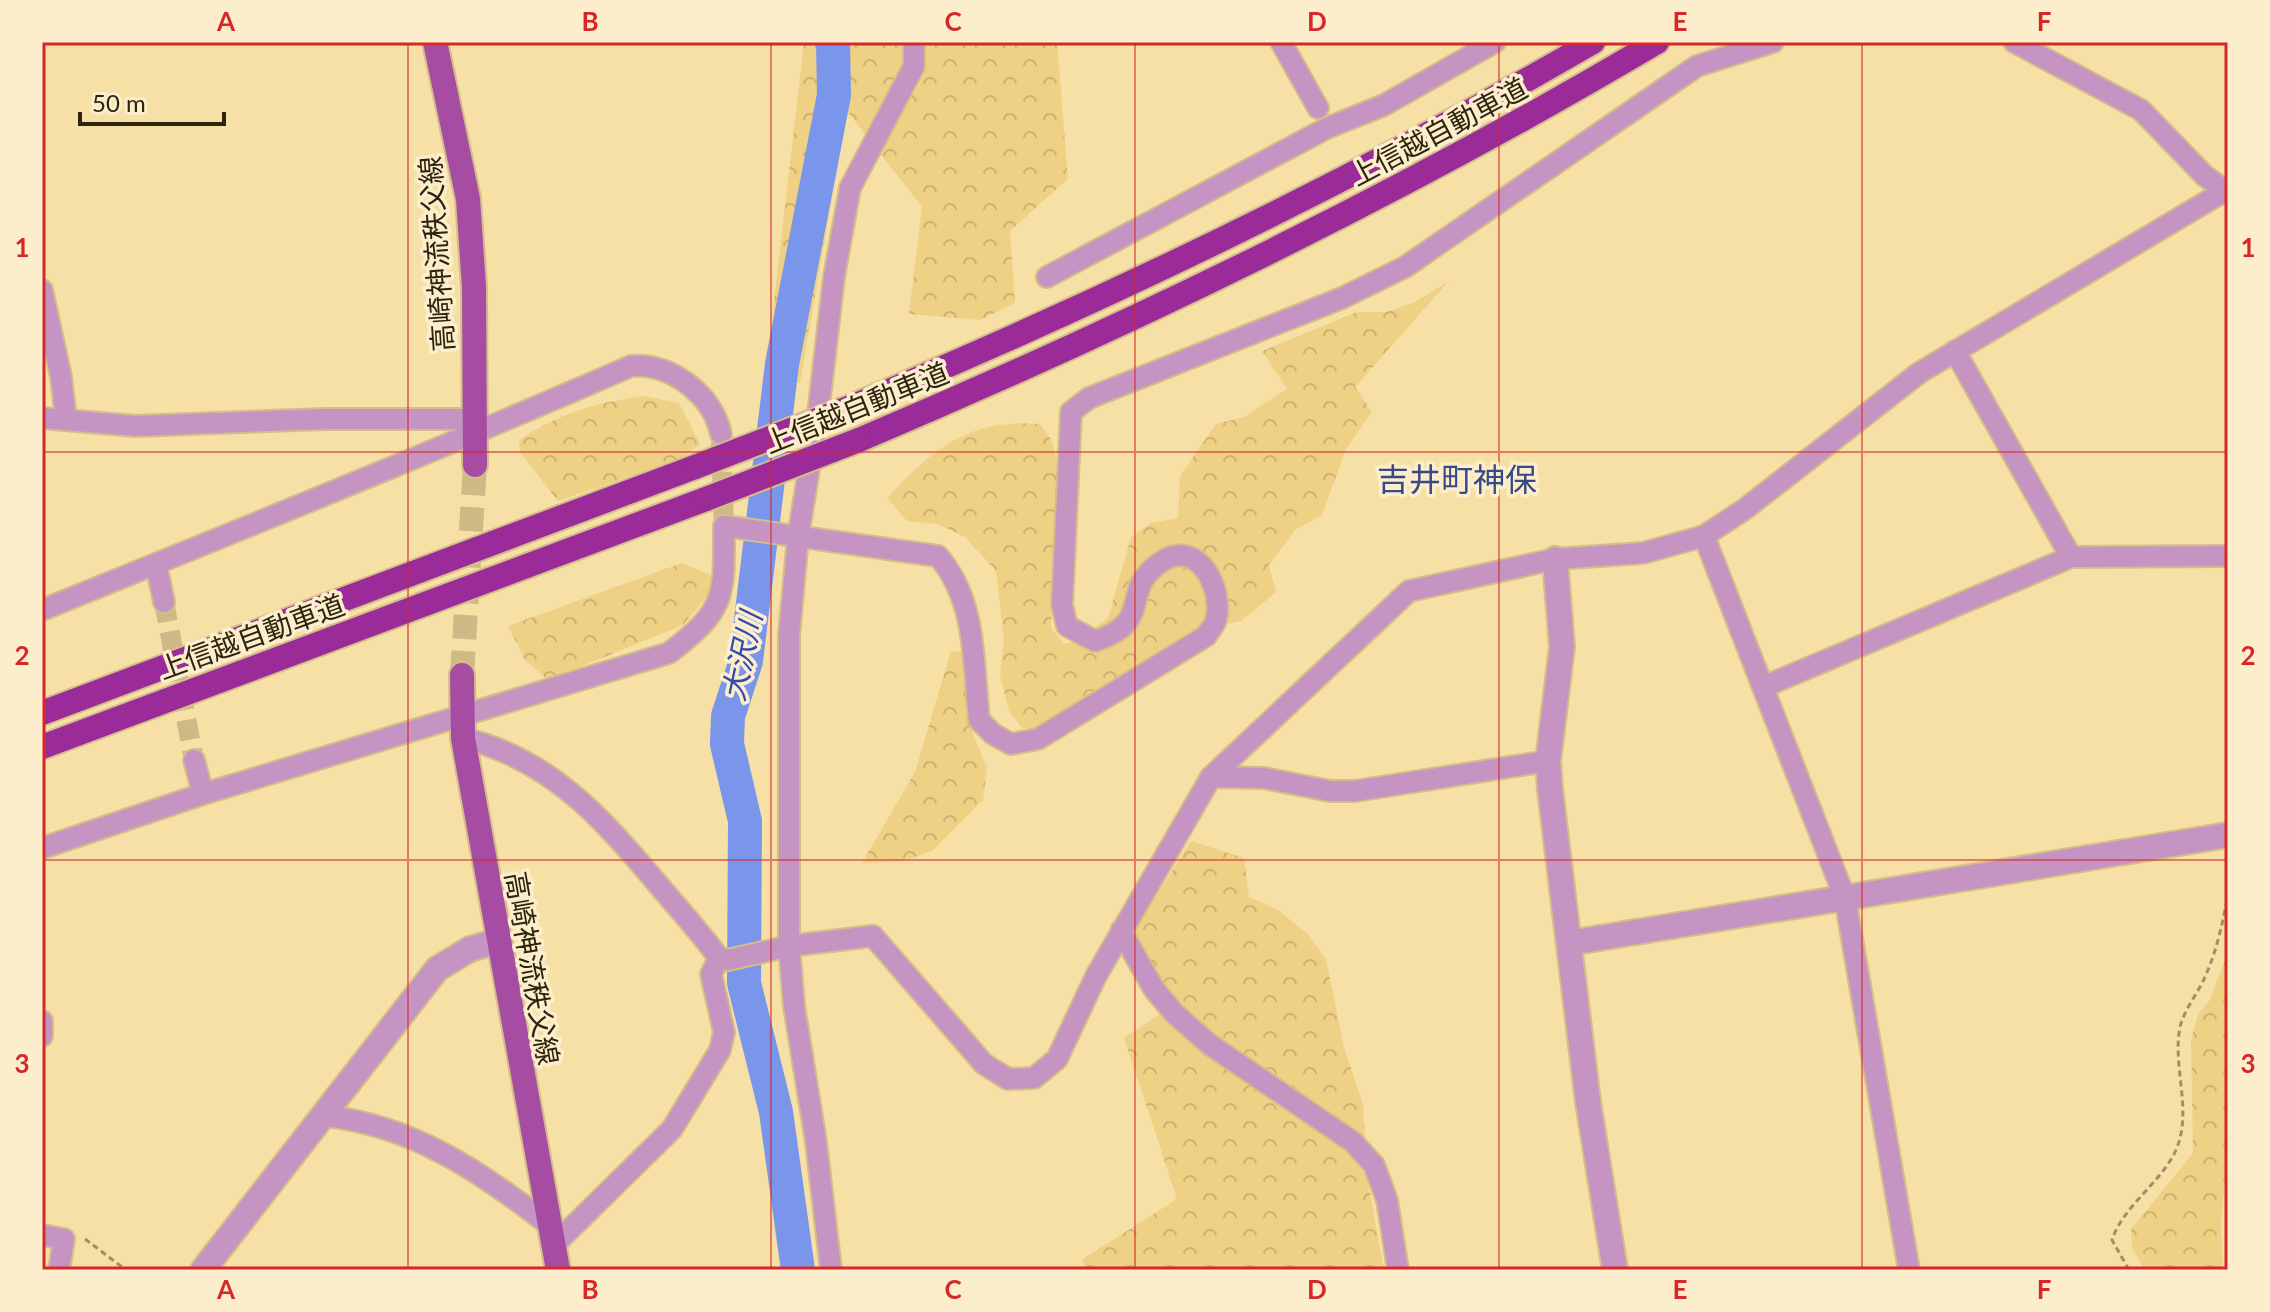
<svg xmlns="http://www.w3.org/2000/svg" width="2270" height="1312" viewBox="0 0 2270 1312" font-family="Lato,'Noto Sans JP',sans-serif">
  <defs>
    <pattern id="forest-crowns" width="20" height="18" patternUnits="userSpaceOnUse" patternTransform="scale(2)"><rect width="20" height="18" fill="#eed184"/><path d="M2 6a3 3 0 1 1 6 0M12 15a3 3 0 1 1 6 0" fill="none" stroke="#ccb371"/></pattern>
  </defs>
  <rect width="100%" height="100%" fill="#f7e0a6"/>
  <g fill="url(#forest-crowns)">
    <polygon points="804,42 1057,42 1068,179 1010,231 1015,303 980,320 909,314 922,207 847,111 800,383 765,380"/>
    <path d="M1449,281L1355,387L1372,412L1346,449L1322,515L1295,530L1269,565L1276,592L1241,621L1199,630L1040,731L1021,727L1009,711L1000,675L1004,641L996,571L965,537L938,524L907,521L887,498C933,449 969,418 1040,424L1052,441L1056,458L1058,512L1051,627L1064,644L1073,642L1108,618L1131,537L1151,523L1178,518L1180,476L1216,424L1244,417L1287,389L1262,351L1357,312H1386L1415,302Z"/>
    <path d="M643,396L679,403L700,444L679,460L558,501L520,452L519,440C561,412 593,404 643,396Z"/>
    <polygon points="682,563 721,580 683,625 548,680 525,660 508,626"/>
    <polygon points="951,651 964,652 972,731 987,768 983,800 932,851 904,861 862,863 915,772"/>
    <polygon points="1191,841 1244,858 1249,897 1278,910 1308,934 1326,959 1344,1048 1363,1104 1367,1177 1384,1270 1085,1270 1083,1259 1177,1199 1124,1038 1160,1014 1172,1001 1132,934"/>
    <polygon points="2228,953 2228,1142 2221,1223 2223,1270 2145,1270 2132,1248 2131,1229 2193,1153 2191,1040 2198,1015 2210,1000"/>
  </g>
  <g fill="none" stroke-linecap="round" stroke-linejoin="round">
    <polyline stroke="#7a96eb" stroke-width="34" points="798,1270 776,1112 744,983 745,821 727,744 728,716 746,661 782,364 834,95 833,42"/>
    <g stroke="#cfba87" stroke-width="20" stroke-dasharray="20 10" stroke-linecap="butt">
      <polyline points="721,442 724,526"/>
      <polyline points="164,602 194,760"/>
    </g>
    <polyline stroke="#cfba87" stroke-width="24" stroke-dasharray="24 12" stroke-linecap="butt" points="462,675 475,465"/>
    <defs>
      <g id="minor">
        <polyline points="1281,42 1318,108"/>
        <polyline points="2014,42 2141,110 2205,176 2228,193"/>
        <polyline points="1047,277 1327,128 1384,105 1495,42"/>
        <polyline points="42,290 61,377 66,419"/>
        <polyline points="1955,351 2071,557"/>
        <polyline points="42,418 135,426 325,419 474,419"/>
        <polyline points="1704,536 1845,898 1909,1270"/>
        <polyline points="156,564 164,602"/>
        <path d="M42,610C239,530 436,451 631,366C671,363 712,394 721,434"/>
        <polyline points="1763,687 2071,557 2228,556"/>
        <path d="M463,738C550,759 600,816 656,882C677,907 700,932 719,958L728,960L789,946L873,936L984,1064L1008,1079L1034,1078L1057,1059L1096,976L1211,777L1409,591L1555,559L1643,553L1704,536L1745,509L1919,373L2228,189"/>
        <polyline points="194,760 203,794"/>
        <polyline points="1211,777 1264,778 1330,791 1355,791 1548,761"/>
        <path d="M42,848L203,794L669,653C727,609 724,596 724,526L938,556C977,601 973,663 979,720L993,734L1011,744L1038,739L1206,636C1209,631 1215,625 1216,620C1224,588 1197,537 1161,562C1118,591 1156,621 1095,641L1067,626L1062,605L1071,412L1089,398L1342,298L1405,267L1697,66L1773,42"/>
        <polyline points="1121,931 1154,989 1174,1013 1209,1044 1353,1142 1374,1165 1387,1200 1398,1270"/>
        <polyline points="42,1021 42,1036"/>
        <path d="M325,1116C412,1125 481,1172 548,1224"/>
        <polyline points="42,1235 64,1239 59,1270"/>
        <polyline points="553,1246 672,1129 720,1050 724,1032 711,974 719,958"/>
        <polyline points="831,1270 816,1142 794,1006 789,946 789,635 798,537 818,414 834,277 850,188 914,66 914,42"/>
      </g>
      <g id="tertiary">
        <polyline points="1555,559 1562,647 1548,761 1550,789 1588,1102 1615,1270"/>
        <polyline points="1569,943 2228,835"/>
        <polyline points="203,1270 437,969 470,949 498,941"/>
      </g>
      <g id="primary">
        <polyline points="435,42 468,199 474,287 475,465"/>
        <polyline points="462,675 463,738 558,1270"/>
      </g>
      <g id="motorway">
        <path d="M851,407C1106,300 1354,181 1593,42"/>
        <path d="M859,440C1133,324 1401,194 1657,42"/>
        <polyline points="42,713 695,467"/>
        <polyline points="42,747 706,499"/>
      </g>
    </defs>
    <use href="#minor" stroke="#d3be8a" stroke-width="24"/>
    <use href="#tertiary" stroke="#d3be8a" stroke-width="28"/>
    <use href="#primary" stroke="#d3be8a" stroke-width="28"/>
    <use href="#motorway" stroke="#d3be8a" stroke-width="28"/>
    <g stroke="#a08f64" stroke-width="3" stroke-dasharray="6 4" stroke-linecap="butt">
      <polyline points="85,1239 126,1270"/>
      <path d="M2129,1270L2112,1240C2123,1206 2161,1183 2176,1150C2193,1111 2172,1066 2180,1027C2184,1010 2198,993 2205,977C2217,950 2223,922 2228,894"/>
    </g>
    <use href="#minor" stroke="#c594c2" stroke-width="20"/>
    <use href="#tertiary" stroke="#c594c2" stroke-width="24"/>
    <use href="#primary" stroke="#a74ca3" stroke-width="24"/>
    <use href="#motorway" stroke="#9a2b98" stroke-width="24"/>
    <defs>
      <g id="motorway-bridge">
        <polyline points="695,467 851,407"/>
        <polyline points="706,499 859,440"/>
      </g>
    </defs>
    <use href="#motorway-bridge" stroke="#d3be8a" stroke-width="28" stroke-linecap="butt"/>
    <use href="#motorway-bridge" stroke="#9a2b98" stroke-width="24"/>
  </g>
  <path fill="none" stroke="#d62828" stroke-width="2" stroke-opacity="0.55" d="M408,42V1270M771,42V1270M1135,42V1270M1499,42V1270M1862,42V1270M42,452H2228M42,860H2228"/>
  <g text-anchor="middle" dominant-baseline="central" stroke-width="7" stroke-linejoin="round" paint-order="stroke">
    <g font-size="28" fill="#2d240d" stroke="#fceecc">
      <text transform="translate(1438 131) rotate(-28)">上信越自動車道</text>
      <text transform="translate(436 254) rotate(-94)">高崎神流秩父線</text>
      <text transform="translate(856 407) rotate(-22)">上信越自動車道</text>
      <text transform="translate(251 636) rotate(-20)">上信越自動車道</text>
      <text transform="translate(533 968) rotate(80)">高崎神流秩父線</text>
    </g>
    <g font-size="30" font-style="italic" fill="#334aad" stroke="#fceecc">
      <text transform="translate(741 656) rotate(-78)">大沢川</text>
    </g>
    <g font-size="32" fill="#384a84" stroke="#fceecc">
      <text x="1457" y="478">吉井町神保</text>
    </g>
  </g>
  <rect width="2270" height="1312" fill="none" stroke="#fceecc" stroke-width="88"/>
  <path d="M80 112v12h144v-12" fill="none" stroke="#2d240d" stroke-width="4"/>
  <text x="92" y="112" font-size="24" fill="#2d240d" stroke="#fceecc" stroke-width="6" paint-order="stroke">50 m</text>
  <rect x="44" y="44" width="2182" height="1224" fill="none" stroke="#d62828" stroke-width="3"/>
  <g font-size="26" text-anchor="middle" font-weight="bold" fill="#d62828">
    <text x="226" y="31">A</text>
    <text x="590" y="31">B</text>
    <text x="953" y="31">C</text>
    <text x="1317" y="31">D</text>
    <text x="1680" y="31">E</text>
    <text x="2044" y="31">F</text>
    <text x="22" y="257">1</text>
    <text x="2248" y="257">1</text>
    <text x="22" y="665">2</text>
    <text x="2248" y="665">2</text>
    <text x="22" y="1073">3</text>
    <text x="2248" y="1073">3</text>
    <text x="226" y="1299">A</text>
    <text x="590" y="1299">B</text>
    <text x="953" y="1299">C</text>
    <text x="1317" y="1299">D</text>
    <text x="1680" y="1299">E</text>
    <text x="2044" y="1299">F</text>
  </g>
</svg>
